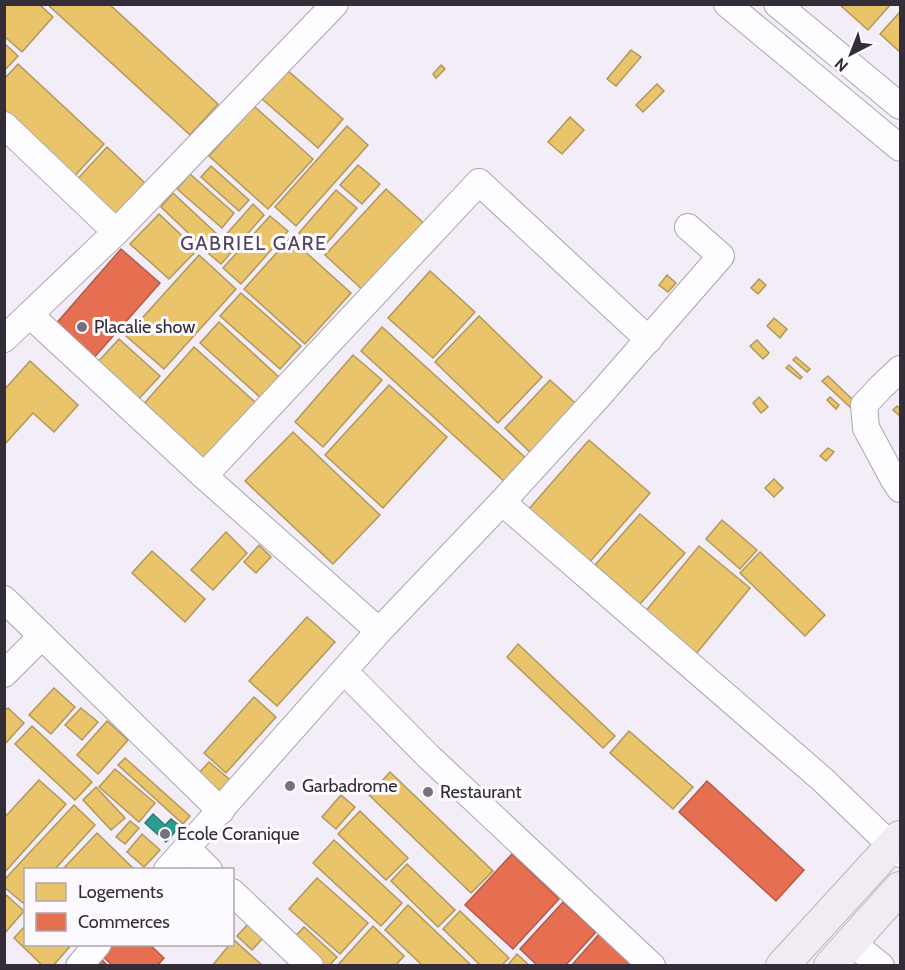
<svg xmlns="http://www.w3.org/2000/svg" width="905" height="970" viewBox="0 0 905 970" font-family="Cabin,sans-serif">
  <rect width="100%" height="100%" fill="#f3edf8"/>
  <g fill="#e9c46a" stroke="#b2975a" stroke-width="1.5">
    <polygon points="4,4 39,4 53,17 22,52 4,36"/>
    <polygon points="47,4 109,4 218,104 190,135"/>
    <polygon points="839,4 891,4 868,30"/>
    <polygon points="900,12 900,52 880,34"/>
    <polygon points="4,43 18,56 4,71"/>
    <polygon points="631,50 641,57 616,86 607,79"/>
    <polygon points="18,64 104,144 70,181 4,120 4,79"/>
    <polygon points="441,65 445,69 436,78 433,74"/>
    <polygon points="286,69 343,119 318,148 261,98"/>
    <polygon points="657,84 664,91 643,112 636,105"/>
    <polygon points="254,106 313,159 268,209 209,156"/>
    <polygon points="570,117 584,130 562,154 548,142"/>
    <polygon points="347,126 368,145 296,226 275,207"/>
    <polygon points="107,147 147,185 113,222 72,185"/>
    <polygon points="358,165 380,184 362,204 340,185"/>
    <polygon points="211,166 249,200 239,211 201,177"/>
    <polygon points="190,174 234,213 222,228 177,189"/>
    <polygon points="386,189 427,226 366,293 325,255"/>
    <polygon points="336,190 357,208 320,251 299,233"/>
    <polygon points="173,193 218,235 205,249 161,207"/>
    <polygon points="253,204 264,215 221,264 209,254"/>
    <polygon points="159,214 197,250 169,279 130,244"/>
    <polygon points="270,216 288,231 241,284 223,268"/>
    <polygon points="290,238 351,293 305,344 244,289"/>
    <polygon points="199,255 236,289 164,369 126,336"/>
    <polygon points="430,271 475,312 433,358 388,318"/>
    <polygon points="667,275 676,283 668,292 659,285"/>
    <polygon points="759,279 766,285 758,294 751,288"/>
    <polygon points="241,293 301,346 280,369 220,316"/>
    <polygon points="479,316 542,377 498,423 435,362"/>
    <polygon points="774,318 787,329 780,338 767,326"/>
    <polygon points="219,322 280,378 262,399 200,343"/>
    <polygon points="382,327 528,460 506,483 361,351"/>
    <polygon points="119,339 160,376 135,403 94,366"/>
    <polygon points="757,340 769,353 763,359 750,346"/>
    <polygon points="194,347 257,404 204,463 141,407"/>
    <polygon points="353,355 382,380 323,447 295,422"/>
    <polygon points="796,357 810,369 807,372 793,360"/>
    <polygon points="30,361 78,405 54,432 33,413 4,445 4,390"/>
    <polygon points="789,365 802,377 800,379 786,368"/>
    <polygon points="828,376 856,403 851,408 822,381"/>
    <polygon points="550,380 583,410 537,459 505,428"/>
    <polygon points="389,385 447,437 383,508 325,455"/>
    <polygon points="759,397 768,407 761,413 753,403"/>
    <polygon points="830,397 839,405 836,409 827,400"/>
    <polygon points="897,406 900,409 900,416 893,410"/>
    <polygon points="293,432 380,515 333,564 245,481"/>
    <polygon points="589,440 650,493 588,564 528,510"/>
    <polygon points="828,448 834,452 826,461 820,456"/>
    <polygon points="774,479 783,488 774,497 765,488"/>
    <polygon points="640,514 685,553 640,604 595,565"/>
    <polygon points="722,520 757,550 740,569 706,539"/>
    <polygon points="226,532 247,553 213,590 191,570"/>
    <polygon points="259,545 271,557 256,573 244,562"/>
    <polygon points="699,546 750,588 696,654 645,612"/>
    <polygon points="152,551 205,599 185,622 132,573"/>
    <polygon points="760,552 825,615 805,636 740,573"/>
    <polygon points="307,617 335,642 277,706 249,681"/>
    <polygon points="518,644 615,736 603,748 507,657"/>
    <polygon points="54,688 75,707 51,734 29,715"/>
    <polygon points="254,697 276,717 226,773 204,753"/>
    <polygon points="8,708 24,723 4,745 4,711"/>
    <polygon points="81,708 98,722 82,740 65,725"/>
    <polygon points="107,721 128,740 98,774 77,755"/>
    <polygon points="32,726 92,782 75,800 15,744"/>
    <polygon points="629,731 693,787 673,809 610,753"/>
    <polygon points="125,758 190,816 183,824 118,765"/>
    <polygon points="209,762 235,784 222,798 197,775"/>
    <polygon points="115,769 155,803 139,822 99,787"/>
    <polygon points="390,772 493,871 471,893 369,795"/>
    <polygon points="39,780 66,804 4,873 4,818"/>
    <polygon points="96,787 125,818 111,830 83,800"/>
    <polygon points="341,795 355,807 336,829 322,817"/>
    <polygon points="74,805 95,825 54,870 26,870 26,900 23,903 4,887 4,880"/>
    <polygon points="360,811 408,858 386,880 338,834"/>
    <polygon points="130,821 139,828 125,844 116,837"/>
    <polygon points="97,833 135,870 62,870"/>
    <polygon points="142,834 160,850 144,867 127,852"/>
    <polygon points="334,840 402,903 381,926 313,863"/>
    <polygon points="407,864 455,910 438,927 391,881"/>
    <polygon points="317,878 368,923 340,954 289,909"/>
    <polygon points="4,893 24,911 4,934"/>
    <polygon points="408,905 472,966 423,966 385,930"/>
    <polygon points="460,911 509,958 501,966 481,966 443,929"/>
    <polygon points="248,924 263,938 252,950 237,936"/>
    <polygon points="26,925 26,944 72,944 53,966 43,966 14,938"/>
    <polygon points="373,926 404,956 395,966 337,966"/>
    <polygon points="304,927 337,957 329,966 317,966 291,941"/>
    <polygon points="234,940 263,966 212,966 230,944 232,944"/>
    <polygon points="517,954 530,966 507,966"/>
  </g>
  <g fill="#e76f51" stroke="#b15b49" stroke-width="1.5">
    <polygon points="121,249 160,283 92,360 54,326"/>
    <polygon points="707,781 804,870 776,901 679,812"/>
    <polygon points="512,854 559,899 513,949 465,905"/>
    <polygon points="563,902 596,932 565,966 538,966 520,949"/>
    <polygon points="600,933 637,966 571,966"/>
    <polygon points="107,944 149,944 164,958 157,966 113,966 99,953"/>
    <polygon points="99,957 108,966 91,966"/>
  </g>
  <polygon fill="#2a9d8f" stroke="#2c7b74" stroke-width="1.5" points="153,814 165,825 171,819 180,826 166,842 145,823"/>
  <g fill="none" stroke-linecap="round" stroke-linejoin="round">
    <defs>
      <g id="minor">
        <polyline points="727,4 900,148"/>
        <polyline points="777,4 900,106"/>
        <polyline points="4,125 116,232"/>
        <polyline points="30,315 204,476 379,631"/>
        <polyline points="4,339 116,232 335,4"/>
        <polyline points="900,369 881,387 864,405 866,428 894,480 900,489"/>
        <polyline points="204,476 479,182 649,340"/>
        <polyline points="502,502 823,780 900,854"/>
        <polyline points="4,599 221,811"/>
        <polyline points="344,671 428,756 652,966"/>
        <polyline points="4,674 42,636"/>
        <polyline points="187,848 209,870"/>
        <polyline points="167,870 379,631 502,502 597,398 721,256 688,227"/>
        <polyline points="232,892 310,966"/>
        <polyline points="851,942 881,966"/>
        <polyline points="79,966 98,944"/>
      </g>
      <g id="major">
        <polyline points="782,966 900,837"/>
        <polyline points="830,966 900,888"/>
      </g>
    </defs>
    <use href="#minor" stroke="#aaa5ae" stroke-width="28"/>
    <use href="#major" stroke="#bbb3c0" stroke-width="34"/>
    <use href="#minor" stroke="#fdfcfe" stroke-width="26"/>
    <use href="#major" stroke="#f0ecf2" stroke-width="32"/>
  </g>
  <g fill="#76707a" stroke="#fdfaff" stroke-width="2">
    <circle cx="82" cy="327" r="6"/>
    <circle cx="290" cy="786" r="6"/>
    <circle cx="428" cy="792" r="6"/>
    <circle cx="165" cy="834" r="6"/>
  </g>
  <g text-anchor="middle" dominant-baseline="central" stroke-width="6" stroke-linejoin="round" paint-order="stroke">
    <g font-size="18" fill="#322d36" stroke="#fdfaff" text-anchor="start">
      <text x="94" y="327">Placalie show</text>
      <text x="302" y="786">Garbadrome</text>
      <text x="440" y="792">Restaurant</text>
      <text x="177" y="834">Ecole Coranique</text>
    </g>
    <g font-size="20" letter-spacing="1.5" fill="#514559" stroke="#fdfaff">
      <text x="254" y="243">GABRIEL GARE</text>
    </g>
  </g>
  <rect width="905" height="970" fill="none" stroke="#322d36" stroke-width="12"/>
  <rect x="24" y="868" width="210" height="78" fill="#fdfaff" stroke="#aca8af" stroke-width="1.5"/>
  <rect x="36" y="883" width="30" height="18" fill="#e9c46a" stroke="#aca8af" stroke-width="1.5"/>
  <text x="78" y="898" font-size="18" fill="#322d36">Logements</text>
  <rect x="36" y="913" width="30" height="18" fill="#e76f51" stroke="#aca8af" stroke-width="1.5"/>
  <text x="78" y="928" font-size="18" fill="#322d36">Commerces</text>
  <g transform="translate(851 54) rotate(222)" stroke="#fdfaff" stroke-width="4.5" paint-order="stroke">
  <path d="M0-4.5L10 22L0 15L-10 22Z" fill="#322d36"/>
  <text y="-9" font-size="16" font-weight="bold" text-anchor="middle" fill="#322d36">N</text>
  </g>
</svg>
